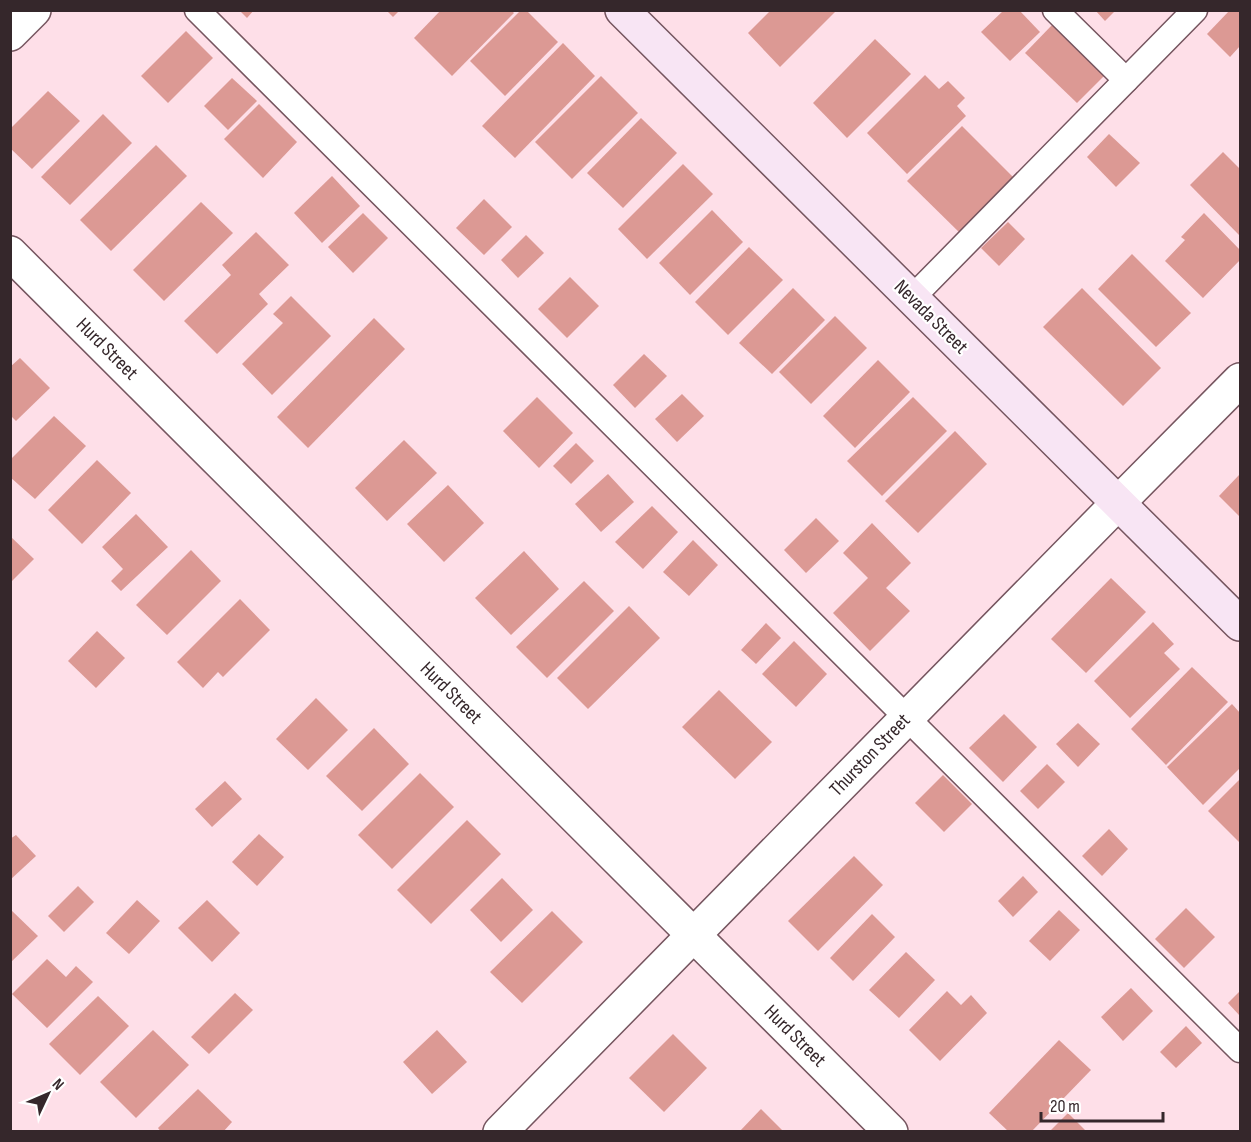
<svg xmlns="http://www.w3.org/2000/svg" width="1251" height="1142" viewBox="0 0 1251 1142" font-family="'Sofia Sans Condensed',sans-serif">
  <rect width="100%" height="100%" fill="#fedfe8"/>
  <g fill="#dc9994">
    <polygon points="239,10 254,10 247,18"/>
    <polygon points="386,10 400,10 393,17"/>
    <polygon points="441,10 511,10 514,13 452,76 414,38"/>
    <polygon points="521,10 526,10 558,42 505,96 470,61"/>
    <polygon points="771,10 837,10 780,67 748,33"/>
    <polygon points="1004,10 1019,10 1040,32 1010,61 981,32"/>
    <polygon points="1095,10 1116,10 1105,21"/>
    <polygon points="1230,10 1238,10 1240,13 1240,46 1230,57 1207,34"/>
    <polygon points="1053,24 1105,75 1077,103 1025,53"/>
    <polygon points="186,31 213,58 168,103 141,76"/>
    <polygon points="875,39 911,74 847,138 813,103"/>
    <polygon points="563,43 595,76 515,158 482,126"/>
    <polygon points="925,75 939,89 948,81 965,98 957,106 966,116 907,174 867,133"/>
    <polygon points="601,76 638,113 572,179 535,142"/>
    <polygon points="232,78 257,101 228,130 204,106"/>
    <polygon points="48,91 80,121 32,169 10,148 10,129"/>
    <polygon points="259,104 297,142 263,178 224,139"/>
    <polygon points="103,114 132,143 70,205 41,177"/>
    <polygon points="641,118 677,153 623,208 587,173"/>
    <polygon points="962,126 1019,183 965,238 907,181"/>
    <polygon points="1109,134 1140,163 1116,187 1087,157"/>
    <polygon points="156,145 187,176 111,251 80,220"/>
    <polygon points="1223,152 1240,169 1240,236 1190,185"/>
    <polygon points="683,164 713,194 647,259 618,229"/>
    <polygon points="332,176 360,206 322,243 294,213"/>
    <polygon points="484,199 512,227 484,255 456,228"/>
    <polygon points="201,202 233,233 164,301 133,270"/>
    <polygon points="712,210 743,242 690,295 659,263"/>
    <polygon points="363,213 388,238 353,273 328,247"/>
    <polygon points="1204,213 1240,250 1240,260 1203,298 1165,261 1185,240 1181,237"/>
    <polygon points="1008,222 1025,239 999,266 981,248"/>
    <polygon points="256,232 289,265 259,294 268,304 217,354 184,321 231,275 222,265"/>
    <polygon points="526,235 544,253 518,278 501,260"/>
    <polygon points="749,247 783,280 728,335 695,302"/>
    <polygon points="1132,254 1191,313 1156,347 1098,289"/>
    <polygon points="570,277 599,306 567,338 538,309"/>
    <polygon points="793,288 825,320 772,374 739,343"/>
    <polygon points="1082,288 1161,368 1123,406 1043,327"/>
    <polygon points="291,296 331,336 272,395 242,364 283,323 273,314"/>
    <polygon points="835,316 867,348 811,404 779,372"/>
    <polygon points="374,318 405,349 308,448 277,417"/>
    <polygon points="644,354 667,376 635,408 613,385"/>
    <polygon points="20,358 50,388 16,421 10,415 10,367"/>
    <polygon points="878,360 910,392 855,448 823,416"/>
    <polygon points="682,394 704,416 677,442 655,419"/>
    <polygon points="537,397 573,433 539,468 503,431"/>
    <polygon points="913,397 947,431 882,496 847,461"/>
    <polygon points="54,416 86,446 35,499 10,477 10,460"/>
    <polygon points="955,431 987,464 918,533 885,501"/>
    <polygon points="404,440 437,473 387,521 355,488"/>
    <polygon points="576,443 594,461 571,484 553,466"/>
    <polygon points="97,460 131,493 82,544 48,510"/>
    <polygon points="608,474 634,502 601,532 575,504"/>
    <polygon points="1240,474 1240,517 1219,496"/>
    <polygon points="448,485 484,523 444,562 407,524"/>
    <polygon points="652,506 678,532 643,569 615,542"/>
    <polygon points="136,514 168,547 121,591 111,581 123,569 102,547"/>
    <polygon points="816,518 839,541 806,573 784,550"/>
    <polygon points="872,523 911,563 886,588 910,611 870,651 833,613 868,578 843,553"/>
    <polygon points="10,536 34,559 10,583"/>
    <polygon points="693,540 718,565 689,596 663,572"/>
    <polygon points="191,550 221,581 167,635 136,605"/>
    <polygon points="524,551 559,589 511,635 475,598"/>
    <polygon points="1111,578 1146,612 1086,673 1051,639"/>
    <polygon points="584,581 614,611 547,678 516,647"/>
    <polygon points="240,599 270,630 223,677 218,672 203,688 177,662"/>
    <polygon points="629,606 660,638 588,709 557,678"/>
    <polygon points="1153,622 1174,644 1164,653 1180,669 1130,718 1094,681"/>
    <polygon points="766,623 781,638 756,664 741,650"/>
    <polygon points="97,631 125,658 96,688 68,661"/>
    <polygon points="794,641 827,674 796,707 762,674"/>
    <polygon points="1192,667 1228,702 1166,765 1131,729"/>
    <polygon points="719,690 772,742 735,779 682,727"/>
    <polygon points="316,698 348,730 308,770 276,739"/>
    <polygon points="1232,704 1240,713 1240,768 1203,805 1167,767"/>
    <polygon points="1004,714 1037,747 1003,782 969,748"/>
    <polygon points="1078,723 1100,744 1078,767 1056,744"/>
    <polygon points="374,728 409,764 362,811 326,776"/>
    <polygon points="1047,764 1065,782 1038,809 1020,791"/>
    <polygon points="420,773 454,807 392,869 358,835"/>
    <polygon points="943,775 972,804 944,832 915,803"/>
    <polygon points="1240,779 1240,843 1208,811"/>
    <polygon points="225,781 242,799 212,827 195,809"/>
    <polygon points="467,820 501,854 431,924 397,890"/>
    <polygon points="1109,829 1128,849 1102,876 1082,856"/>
    <polygon points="259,834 284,857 257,886 232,862"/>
    <polygon points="16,835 36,856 10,880 10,839"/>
    <polygon points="854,856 883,885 818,951 788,921"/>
    <polygon points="1023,876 1038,892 1013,917 998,901"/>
    <polygon points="502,878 533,910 501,942 470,910"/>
    <polygon points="78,886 94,902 64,932 48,916"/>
    <polygon points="137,900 160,921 129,954 106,933"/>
    <polygon points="207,900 240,933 212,962 178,928"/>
    <polygon points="1186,908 1215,937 1184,968 1155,939"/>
    <polygon points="10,909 38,936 10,963"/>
    <polygon points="1059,910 1080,930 1050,961 1029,941"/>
    <polygon points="552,911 583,942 522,1003 490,972"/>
    <polygon points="872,914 895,937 853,981 830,958"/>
    <polygon points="906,952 935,980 899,1018 869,990"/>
    <polygon points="47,959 66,977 76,966 93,982 47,1028 12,994"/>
    <polygon points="1131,988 1153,1011 1123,1041 1101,1017"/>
    <polygon points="947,991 961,1005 971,995 987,1013 940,1061 909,1030"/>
    <polygon points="1240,991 1240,1016 1228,1003"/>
    <polygon points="235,993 253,1010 209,1054 191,1037"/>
    <polygon points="98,996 129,1026 80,1075 49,1044"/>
    <polygon points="1186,1026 1202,1043 1176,1068 1160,1052"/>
    <polygon points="153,1030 189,1065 136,1118 100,1082"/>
    <polygon points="437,1030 467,1062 432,1094 403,1062"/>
    <polygon points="673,1034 707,1068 664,1112 629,1078"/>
    <polygon points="1059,1040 1091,1070 1031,1132 1009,1132 989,1113"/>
    <polygon points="198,1089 232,1122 223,1132 161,1132 158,1128"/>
    <polygon points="761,1109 784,1132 739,1132"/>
    <polygon points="1068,1113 1087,1132 1049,1132"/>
  </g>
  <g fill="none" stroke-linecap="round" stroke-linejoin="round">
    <defs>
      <g id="lane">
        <polyline points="197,10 1240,1050"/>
        <polyline points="1055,10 1126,80"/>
        <polyline points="912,298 1195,10"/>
      </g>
      <g id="street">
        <polyline points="10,34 34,10"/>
        <polyline points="10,253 891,1132"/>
        <polyline points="500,1132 1118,503 1240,380"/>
      </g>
      <polyline id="secondary" points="622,10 1240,624"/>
    </defs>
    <use href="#lane" stroke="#75555f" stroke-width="27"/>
    <use href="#street" stroke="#75555f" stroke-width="36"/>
    <use href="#secondary" stroke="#75555f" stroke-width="36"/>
    <use href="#lane" stroke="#fff" stroke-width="24"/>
    <use href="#street" stroke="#fff" stroke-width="33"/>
    <use href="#secondary" stroke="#f8e5f4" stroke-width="33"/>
  </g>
  <g text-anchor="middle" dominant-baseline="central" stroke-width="4.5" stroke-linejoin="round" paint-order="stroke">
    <g font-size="20" fill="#35272b" stroke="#fff">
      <text transform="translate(931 317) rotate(45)">Nevada Street</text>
      <text transform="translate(107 349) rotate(45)">Hurd Street</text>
      <text transform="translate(451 693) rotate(45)">Hurd Street</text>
      <text transform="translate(870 755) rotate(-46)">Thurston Street</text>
      <text transform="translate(795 1036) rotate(45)">Hurd Street</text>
    </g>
  </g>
  <rect width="1251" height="1142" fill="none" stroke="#35272b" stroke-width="24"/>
  <g transform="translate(48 1094) rotate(46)" stroke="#ffffff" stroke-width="4.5" paint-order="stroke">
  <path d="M0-4.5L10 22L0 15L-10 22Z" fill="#35272b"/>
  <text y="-9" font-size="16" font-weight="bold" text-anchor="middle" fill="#35272b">N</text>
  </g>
  <path d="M1041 1112v9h122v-9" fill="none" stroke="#35272b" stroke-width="3"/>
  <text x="1050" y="1112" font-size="18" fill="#35272b" stroke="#ffffff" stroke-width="4.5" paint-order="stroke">20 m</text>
</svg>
